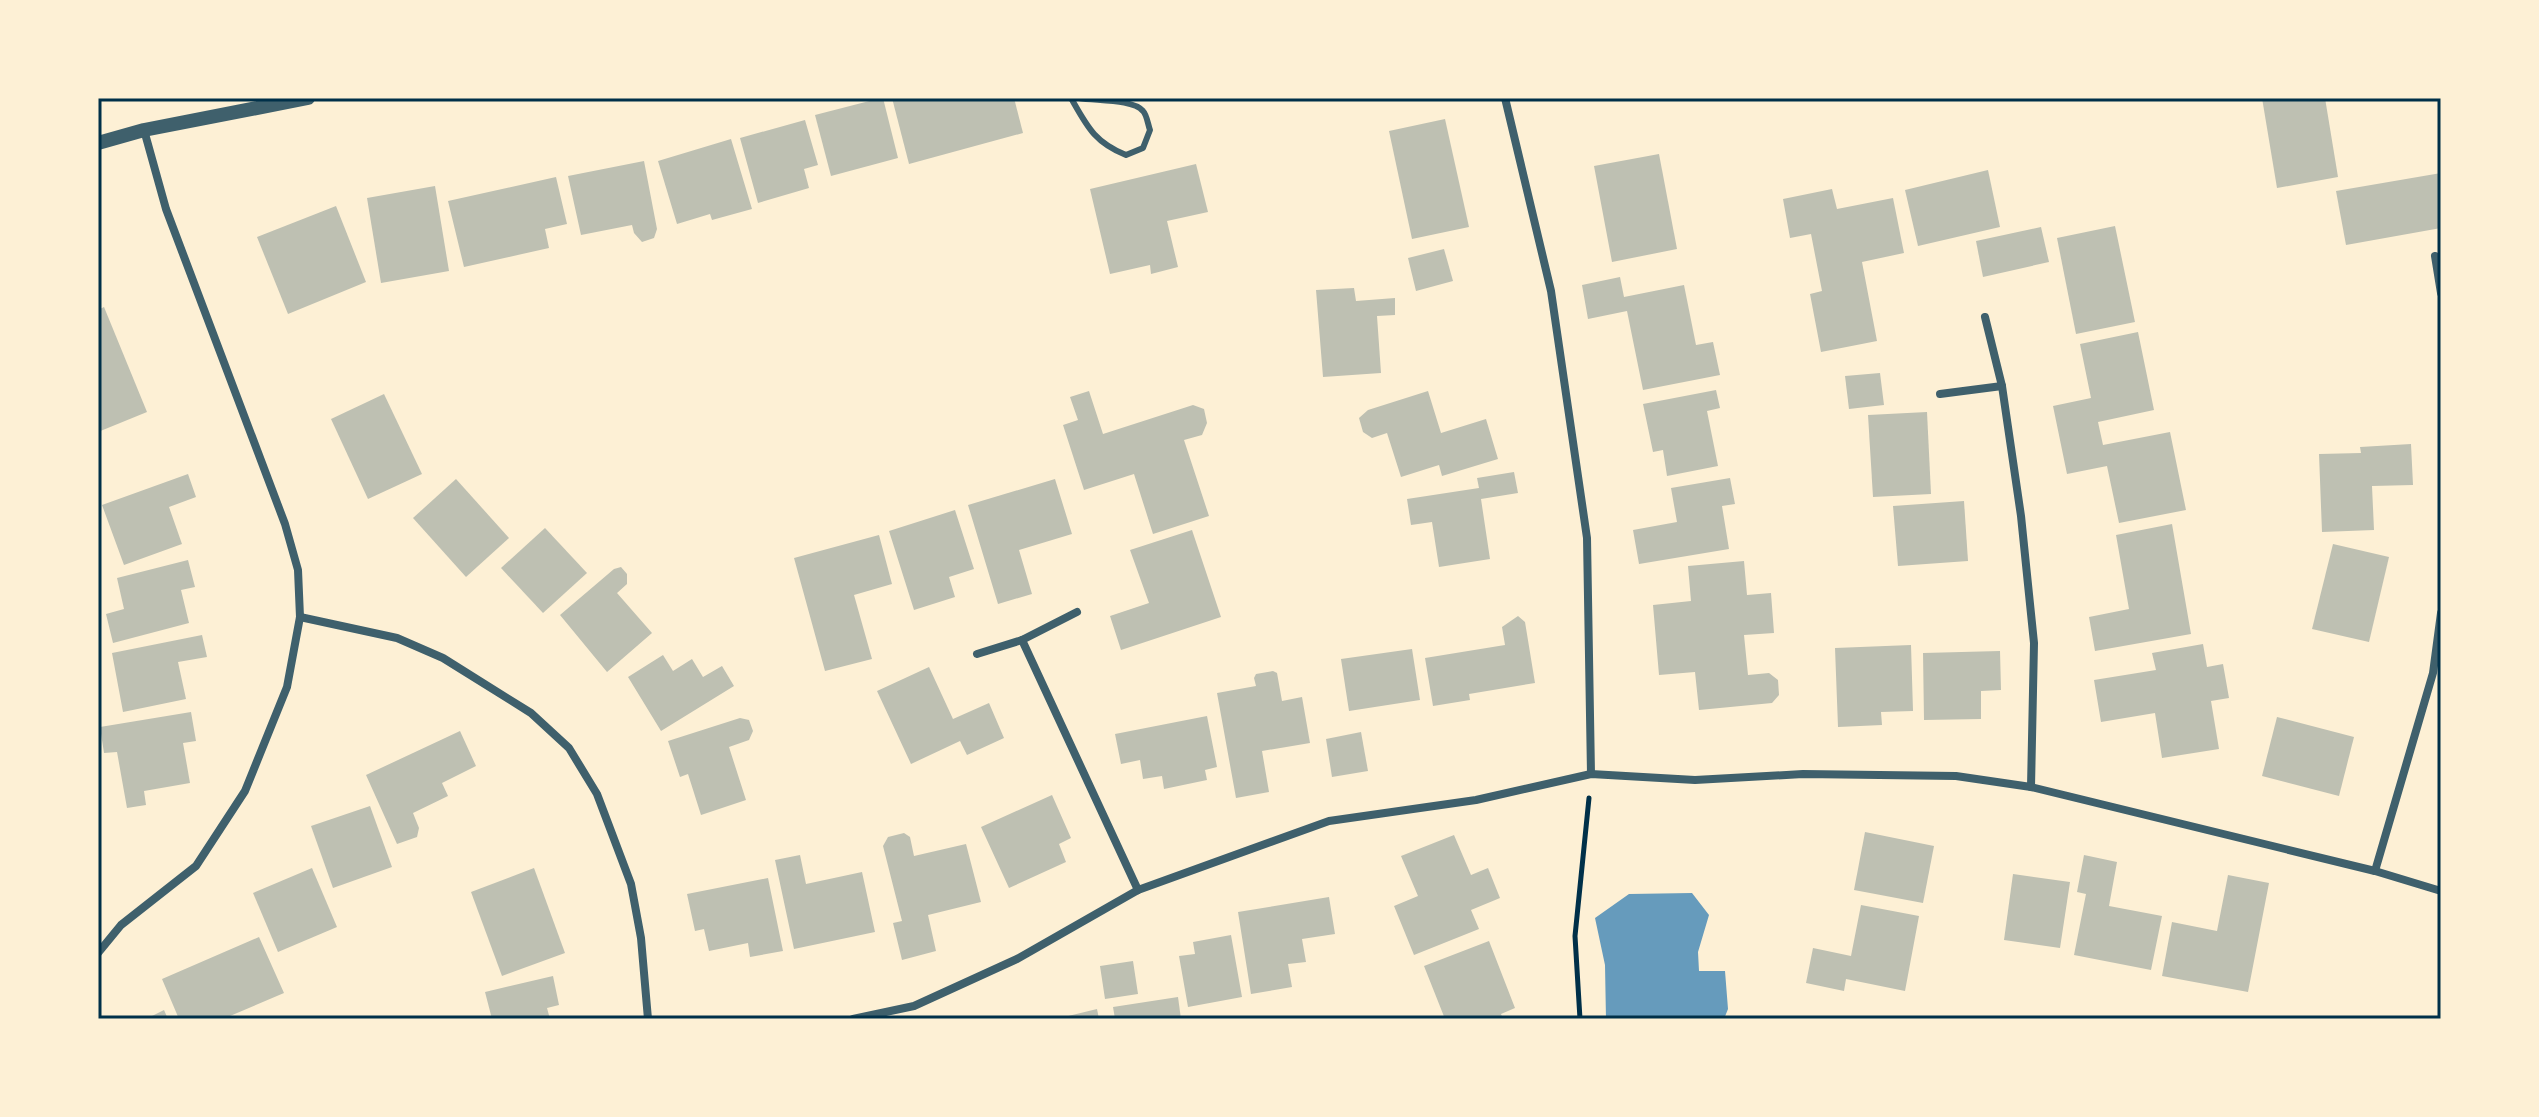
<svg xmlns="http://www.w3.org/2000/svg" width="2539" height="1117" viewBox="0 0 2539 1117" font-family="Jost,sans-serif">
  <rect width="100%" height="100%" fill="#fdf0d5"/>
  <polygon fill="#669bbc" points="1692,893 1709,915 1698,952 1699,971 1725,971 1728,1009 1724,1019 1606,1019 1605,965 1595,918 1629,894"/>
  <g fill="#bec0b2">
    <polygon points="881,98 883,98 898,158 831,176 815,115"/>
    <polygon points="892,98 1014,98 1023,133 909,164"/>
    <polygon points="2262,98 2325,98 2338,177 2277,188"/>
    <polygon points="1445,119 1469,227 1412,239 1389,131"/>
    <polygon points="805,120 818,165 804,169 809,188 758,203 740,138"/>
    <polygon points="731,139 752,209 712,220 710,214 677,224 658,161"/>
    <polygon points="1659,154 1677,249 1612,262 1594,166"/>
    <polygon points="644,161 657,229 654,238 642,242 634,233 632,225 581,235 568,176"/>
    <polygon points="1196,164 1208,212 1167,221 1178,267 1151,274 1150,265 1110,274 1090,189"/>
    <polygon points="1988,170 2000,227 1918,246 1905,190"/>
    <polygon points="2441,173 2441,228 2346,245 2336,191"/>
    <polygon points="556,177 567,224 545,229 549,248 464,267 448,201"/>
    <polygon points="435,186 449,271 381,283 367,198"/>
    <polygon points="1832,189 1837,209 1893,198 1904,253 1862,262 1877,341 1821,352 1810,294 1822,291 1811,234 1790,238 1783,199"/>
    <polygon points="336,206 366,282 288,314 257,237"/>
    <polygon points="2115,226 2135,322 2076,334 2057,238"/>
    <polygon points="2041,227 2049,262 1983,277 1976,241"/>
    <polygon points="1444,249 1453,281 1416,291 1408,258"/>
    <polygon points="1620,277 1624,297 1684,285 1696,345 1713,342 1720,375 1643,390 1627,311 1588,319 1582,285"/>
    <polygon points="1354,288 1356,301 1395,298 1395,315 1377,316 1381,373 1323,377 1316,290"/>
    <polygon points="104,307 147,412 98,432 98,310"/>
    <polygon points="2138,332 2154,410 2098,422 2103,445 2170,432 2186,510 2119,523 2107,466 2067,474 2053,406 2091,398 2080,344"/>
    <polygon points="1880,373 1884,405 1849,409 1845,376"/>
    <polygon points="1716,390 1720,408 1707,411 1718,466 1667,476 1663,450 1653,452 1643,404"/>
    <polygon points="1089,391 1103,434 1193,405 1204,409 1207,423 1202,435 1184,440 1209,516 1153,534 1134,474 1084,490 1063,425 1078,420 1070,397"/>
    <polygon points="1428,391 1441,433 1486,419 1498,459 1442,476 1439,465 1401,477 1387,433 1372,438 1363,432 1359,418 1368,410"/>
    <polygon points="384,394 422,474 368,499 331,419"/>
    <polygon points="1927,412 1931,494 1873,497 1868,415"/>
    <polygon points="2411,444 2413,485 2372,486 2374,530 2322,532 2319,454 2361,453 2360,447"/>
    <polygon points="1514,472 1518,493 1481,499 1490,559 1439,567 1432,522 1411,525 1407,499 1479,488 1477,478"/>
    <polygon points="188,474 196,497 169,507 182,544 124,565 102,505"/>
    <polygon points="1730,478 1735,504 1722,506 1729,549 1639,564 1633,530 1677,522 1671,488"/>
    <polygon points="456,479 509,538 466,577 413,518"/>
    <polygon points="1055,479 1072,534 1019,550 1032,594 998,604 968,505"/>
    <polygon points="1964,501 1968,561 1898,566 1893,506"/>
    <polygon points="955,510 974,569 949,577 955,597 914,610 889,531"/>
    <polygon points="2172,524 2191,634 2095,651 2089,617 2129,609 2116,535"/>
    <polygon points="545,528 587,573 543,613 501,568"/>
    <polygon points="1192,530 1221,617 1121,650 1110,616 1149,603 1130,550"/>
    <polygon points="879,535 892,584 854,595 872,659 825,671 794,558"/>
    <polygon points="2333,544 2389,557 2369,642 2312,629"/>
    <polygon points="188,560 195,587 181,590 189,623 113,643 106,614 124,609 117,578"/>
    <polygon points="1744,561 1747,595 1771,593 1774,633 1744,635 1748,675 1769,673 1778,680 1779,695 1772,703 1699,710 1695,672 1659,675 1653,605 1691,601 1688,566"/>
    <polygon points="621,567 627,574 627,584 617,593 652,633 607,672 560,615 614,569"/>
    <polygon points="1518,616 1525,622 1535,683 1469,694 1470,700 1433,706 1425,658 1505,645 1502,627"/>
    <polygon points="202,635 207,657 178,662 186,699 123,712 112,653"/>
    <polygon points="2203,644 2207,667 2223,664 2229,698 2211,701 2219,749 2162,758 2155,713 2101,722 2094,680 2156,670 2152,653"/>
    <polygon points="1911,645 1913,711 1881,712 1882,725 1838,727 1835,648"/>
    <polygon points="1412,649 1420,700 1349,711 1341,659"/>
    <polygon points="2000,651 2001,690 1981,691 1981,719 1924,720 1923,653"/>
    <polygon points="663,655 673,671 692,659 703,677 722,666 734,686 661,731 628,677"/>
    <polygon points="929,667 953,719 989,703 1004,738 967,755 960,741 911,764 877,691"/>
    <polygon points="1273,671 1277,673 1282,701 1302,697 1310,743 1262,751 1269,792 1236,798 1217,693 1256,686 1254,678 1256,674"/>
    <polygon points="191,712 196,741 183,743 190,783 144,791 146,805 127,808 117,752 104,753 100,727"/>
    <polygon points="1207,716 1217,767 1205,770 1207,780 1164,789 1162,776 1143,779 1140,760 1121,764 1115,734"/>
    <polygon points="2277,717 2354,737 2339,796 2262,776"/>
    <polygon points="740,718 749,720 753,731 749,740 729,747 746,800 701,815 688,774 680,777 668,741"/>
    <polygon points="460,731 476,766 442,783 448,796 413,813 419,828 417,837 397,844 366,775"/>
    <polygon points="1361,732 1368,771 1332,777 1326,739"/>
    <polygon points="1052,795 1071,838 1059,844 1066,862 1009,888 981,827"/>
    <polygon points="370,806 392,867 333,888 311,826"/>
    <polygon points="1865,832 1934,846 1923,903 1854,890"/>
    <polygon points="904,833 910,837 914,856 966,844 981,902 928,915 936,951 902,960 893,923 902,921 883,846 888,837"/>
    <polygon points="1454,835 1471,875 1488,868 1500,898 1471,910 1479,929 1414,955 1394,906 1418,896 1401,856"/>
    <polygon points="800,855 806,884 862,872 875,932 794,949 775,860"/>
    <polygon points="2084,855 2117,862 2109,906 2162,916 2151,970 2074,955 2086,894 2077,892"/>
    <polygon points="312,868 337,927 278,952 253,893"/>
    <polygon points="534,868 565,953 502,976 471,892"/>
    <polygon points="2013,874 2070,882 2060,948 2004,940"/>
    <polygon points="2228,875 2269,883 2248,992 2162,976 2172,922 2217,931"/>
    <polygon points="768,878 783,951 750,957 748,943 709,951 704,929 695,931 687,894"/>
    <polygon points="1329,897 1335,934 1302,939 1306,962 1288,964 1292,987 1251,994 1238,912"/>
    <polygon points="1861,905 1919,916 1905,991 1846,979 1844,991 1806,983 1813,948 1851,956"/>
    <polygon points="1231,935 1242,997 1188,1007 1179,956 1195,954 1193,942"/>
    <polygon points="259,937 284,993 230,1016 231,1019 179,1019 162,979"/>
    <polygon points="1489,941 1515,1008 1501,1014 1503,1019 1445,1019 1424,966"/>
    <polygon points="1133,961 1138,994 1105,999 1100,966"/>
    <polygon points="553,976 559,1005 547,1008 550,1019 492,1019 485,992"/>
    <polygon points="1178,997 1181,1019 1115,1019 1113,1007"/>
    <polygon points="1097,1009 1099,1019 1060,1019 1060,1018"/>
    <polygon points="164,1010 168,1019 146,1019"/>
  </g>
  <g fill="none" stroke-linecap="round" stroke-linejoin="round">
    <polyline stroke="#003049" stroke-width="5" points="1580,1019 1575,936 1589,798"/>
    <path stroke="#3f606c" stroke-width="6" d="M1071,98C1087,126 1094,142 1126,155L1143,148L1150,130C1148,125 1147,115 1143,111C1133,99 1096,101 1079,98"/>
    <g stroke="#3f606c" stroke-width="8">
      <polyline points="1505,98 1551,291 1587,538 1591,774"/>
      <polyline points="2435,256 2441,293"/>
      <polyline points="1985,317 2002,386 2021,516 2034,643 2031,787"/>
      <polyline points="1940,394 2002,386"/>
      <polyline points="300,617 397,638 443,658 531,713 569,748 597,794 631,884 641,938 648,1019"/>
      <polyline points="1022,640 1138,890"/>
      <polyline points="977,654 1022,640 1077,612"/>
      <polyline points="2375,871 2433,673 2441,613"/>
      <polyline points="98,953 121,925 196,866 245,791 287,687 300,617 298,570 285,524 166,209 144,130"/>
      <polyline points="853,1019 914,1006 1017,959 1138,890 1329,821 1476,800 1591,774 1695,780 1803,774 1956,776 2031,787 2375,871 2441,891"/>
    </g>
    <polyline stroke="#3f606c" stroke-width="14" points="98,143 144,130 308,98"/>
  </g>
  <rect width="2539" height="1117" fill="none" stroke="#fdf0d5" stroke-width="200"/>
  <rect x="100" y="100" width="2339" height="917" fill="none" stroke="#003049" stroke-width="3"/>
</svg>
